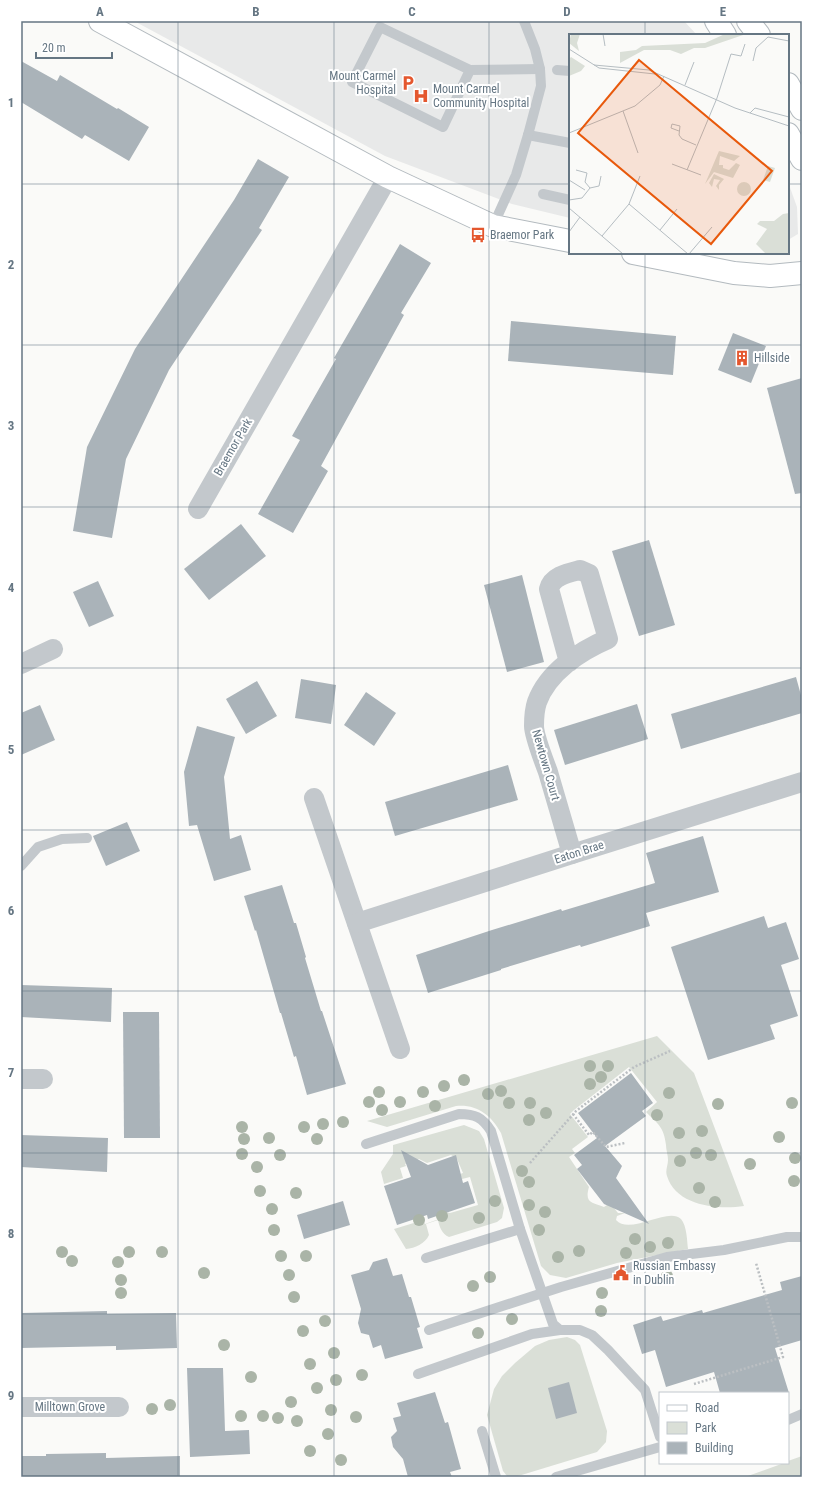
<svg xmlns="http://www.w3.org/2000/svg" width="823" height="1498" viewBox="0 0 823 1498" font-family="'Roboto Condensed',sans-serif">
  <rect width="100%" height="100%" fill="#fafaf8"/>
  <g fill="#e8e9e9">
    <polygon points="134,21 684,21 697,35 570,35 570,218 512,204 385,156"/>
    <polygon points="788,182 797,207 798,234 788,240"/>
  </g>
  <g fill="#dadfd7">
    <path d="M657,1036L694,1073L744,1206C718,1210 676,1206 667,1176C665,1171 668,1165 668,1160C668,1155 666,1150 666,1145C664,1127 658,1124 646,1112L657,1102L629,1067L574,1110L570,1114L588,1137L572,1149L575,1153L569,1157L589,1187C584,1204 593,1202 604,1207L610,1203L618,1213H625L617,1216L616,1220C630,1236 668,1206 681,1219C687,1226 687,1241 688,1249L617,1263L566,1278L550,1275L541,1266L501,1133C491,1115 477,1104 456,1106L387,1127L367,1121Z"/>
    <path d="M464,1125L479,1131L484,1139L504,1208L502,1218L497,1222L449,1237C442,1234 439,1226 438,1220L426,1224L429,1235C425,1244 415,1248 406,1249L394,1229L417,1222L414,1212L420,1210L425,1224L439,1219L437,1210L450,1213L478,1205L470,1177L462,1179L460,1174L463,1173L457,1159L451,1155L427,1163L419,1159L405,1164L406,1166L400,1168L403,1178L384,1184L381,1172L393,1154V1145Z"/>
    <polygon points="567,1337 575,1340 580,1345 607,1431 606,1442 597,1452 515,1477 507,1476 503,1471 487,1415 494,1389 502,1376 515,1363 535,1346 549,1340"/>
    <polygon points="802,1456 802,1477 745,1477 784,1463 788,1463 788,1461"/>
  </g>
  <g fill="#aab3b9">
    <polygon points="21,61 57,81 60,75 117,109 118,108 149,127 129,161 85,135 82,139 21,102"/>
    <polygon points="258,159 289,177 259,228 262,230 169,370 126,459 112,538 73,531 87,447 135,349 234,200"/>
    <polygon points="400,244 431,263 401,313 404,315 321,466 328,471 293,533 258,514 300,440 292,436 336,359 334,358 352,327"/>
    <polygon points="511,321 676,336 673,375 508,361"/>
    <polygon points="733,333 766,346 751,383 718,370"/>
    <polygon points="802,378 802,493 795,494 767,388"/>
    <polygon points="241,524 266,556 209,600 184,569"/>
    <polygon points="649,540 675,625 639,636 612,551"/>
    <polygon points="522,575 544,662 507,672 484,585"/>
    <polygon points="98,581 114,616 89,627 73,592"/>
    <polygon points="796,677 802,699 802,713 681,749 671,714"/>
    <polygon points="301,679 336,685 331,724 295,718"/>
    <polygon points="257,681 277,716 246,734 226,699"/>
    <polygon points="366,692 396,713 374,746 344,725"/>
    <polygon points="637,704 648,739 565,765 554,730"/>
    <polygon points="40,705 55,740 21,755 21,713"/>
    <polygon points="197,726 235,737 224,777 230,839 241,835 251,870 214,881 197,825 189,826 184,772"/>
    <polygon points="508,765 518,800 395,836 385,802"/>
    <polygon points="127,822 140,851 106,866 93,836"/>
    <polygon points="703,836 719,892 646,913 650,926 581,947 580,945 501,969 501,970 428,993 416,955 492,930 561,909 562,911 655,883 646,853"/>
    <polygon points="282,885 294,923 296,923 306,957 305,958 321,1011 322,1011 346,1084 307,1095 296,1056 294,1057 281,1013 280,1013 256,930 255,931 244,896"/>
    <polygon points="764,916 768,928 786,922 799,959 781,965 798,1016 770,1025 775,1039 708,1060 671,947"/>
    <polygon points="21,985 112,988 111,1022 21,1017"/>
    <polygon points="123,1012 159,1012 160,1138 124,1138"/>
    <polygon points="631,1073 653,1103 642,1111 646,1116 605,1146 622,1166 616,1178 649,1224 604,1204 577,1169 582,1165 574,1155 597,1138 578,1113"/>
    <polygon points="21,1135 108,1138 107,1172 21,1167"/>
    <polygon points="401,1150 428,1165 456,1155 463,1183 468,1181 475,1203 428,1219 427,1215 397,1225 384,1186 411,1177"/>
    <polygon points="343,1201 350,1225 304,1239 297,1215"/>
    <polygon points="387,1258 393,1276 402,1274 409,1297 411,1297 420,1327 417,1328 423,1348 385,1359 381,1345 373,1348 369,1335 361,1333 358,1323 361,1309 351,1275 369,1270 373,1262"/>
    <polygon points="802,1276 802,1340 775,1348 789,1393 720,1393 714,1372 666,1387 655,1350 642,1354 633,1325 661,1316 663,1321 702,1310 703,1313 782,1290 780,1282"/>
    <polygon points="107,1311 107,1314 176,1313 177,1348 116,1350 116,1346 21,1348 21,1313"/>
    <polygon points="187,1368 223,1368 225,1431 249,1430 250,1454 190,1457"/>
    <polygon points="569,1382 577,1413 556,1419 548,1388"/>
    <polygon points="435,1392 445,1423 448,1422 461,1469 450,1472 452,1477 408,1477 403,1459 393,1447 391,1437 397,1431 393,1418 401,1416 397,1403"/>
    <polygon points="106,1453 106,1458 180,1456 180,1477 21,1477 21,1456 46,1456 46,1454"/>
  </g>
  <g fill="none" stroke-linecap="round" stroke-linejoin="round">
    <defs>
      <g id="secondary">
        <polyline points="100,21 388,177 493,226 570,241"/>
        <polyline points="716,21 725,35"/>
        <polyline points="748,21 759,35"/>
        <polyline points="788,84 802,109"/>
        <polyline points="788,134 802,159"/>
        <polyline points="633,253 734,273 770,276 802,273"/>
      </g>
    </defs>
    <use href="#secondary" stroke="#b3babf" stroke-width="24"/>
    <g stroke="#bbbfc2" stroke-width="2.5" stroke-dasharray="2 2" stroke-linecap="butt">
      <polyline points="573,1114 589,1135 593,1132 606,1147 625,1143"/>
      <polyline points="530,1163 576,1111 634,1067 670,1051"/>
      <polyline points="694,1384 783,1357 756,1263"/>
    </g>
    <g stroke="#c3c8cc" stroke-width="10">
      <polyline points="470,70 380,27 352,82 443,127 470,70 540,69"/>
      <polyline points="557,70 570,71"/>
      <polyline points="528,135 570,143"/>
      <polyline points="543,194 570,200"/>
      <polyline points="493,226 516,175 528,135 541,86 540,69 535,49 524,21"/>
      <polyline points="21,866 38,847 62,839 87,838"/>
      <path d="M366,1144L459,1114C475,1114 482,1117 491,1131L520,1229"/>
      <polyline points="426,1258 520,1229 553,1324 560,1330 580,1330 592,1335 608,1350 645,1390 660,1437"/>
      <polyline points="429,1330 561,1287 667,1257 724,1250 787,1237 802,1237"/>
      <polyline points="418,1374 532,1334 560,1330"/>
      <polyline points="788,1420 802,1414"/>
      <polyline points="482,1431 496,1477"/>
      <polyline points="556,1477 660,1447"/>
    </g>
    <g stroke="#c3c8cc" stroke-width="20">
      <polyline points="198,509 388,177"/>
      <path d="M569,662L549,589C552,576 568,573 580,570L589,574L608,639C580,651 548,672 537,702C535,708 534,719 534,726C534,736 544,761 548,772C556,799 564,826 572,854"/>
      <polyline points="21,664 53,649"/>
      <polyline points="314,798 400,1049"/>
      <polyline points="357,923 572,854 802,782"/>
      <polyline points="21,1079 43,1079"/>
      <polyline points="21,1407 119,1407"/>
    </g>
    <use href="#secondary" stroke="#fff" stroke-width="22"/>
  </g>
  <g fill="#aab4a7">
    <circle cx="590" cy="1066" r="6"/>
    <circle cx="608" cy="1066" r="6"/>
    <circle cx="601" cy="1077" r="6"/>
    <circle cx="464" cy="1080" r="6"/>
    <circle cx="590" cy="1084" r="6"/>
    <circle cx="444" cy="1086" r="6"/>
    <circle cx="501" cy="1091" r="6"/>
    <circle cx="379" cy="1092" r="6"/>
    <circle cx="423" cy="1092" r="6"/>
    <circle cx="669" cy="1093" r="6"/>
    <circle cx="488" cy="1094" r="6"/>
    <circle cx="369" cy="1102" r="6"/>
    <circle cx="400" cy="1102" r="6"/>
    <circle cx="509" cy="1103" r="6"/>
    <circle cx="530" cy="1103" r="6"/>
    <circle cx="792" cy="1103" r="6"/>
    <circle cx="718" cy="1104" r="6"/>
    <circle cx="435" cy="1106" r="6"/>
    <circle cx="382" cy="1110" r="6"/>
    <circle cx="546" cy="1113" r="6"/>
    <circle cx="657" cy="1115" r="6"/>
    <circle cx="529" cy="1120" r="6"/>
    <circle cx="343" cy="1122" r="6"/>
    <circle cx="323" cy="1124" r="6"/>
    <circle cx="242" cy="1127" r="6"/>
    <circle cx="304" cy="1127" r="6"/>
    <circle cx="702" cy="1131" r="6"/>
    <circle cx="679" cy="1133" r="6"/>
    <circle cx="779" cy="1137" r="6"/>
    <circle cx="269" cy="1138" r="6"/>
    <circle cx="244" cy="1139" r="6"/>
    <circle cx="317" cy="1139" r="6"/>
    <circle cx="696" cy="1153" r="6"/>
    <circle cx="242" cy="1154" r="6"/>
    <circle cx="280" cy="1155" r="6"/>
    <circle cx="711" cy="1155" r="6"/>
    <circle cx="795" cy="1158" r="6"/>
    <circle cx="680" cy="1161" r="6"/>
    <circle cx="750" cy="1164" r="6"/>
    <circle cx="257" cy="1167" r="6"/>
    <circle cx="522" cy="1171" r="6"/>
    <circle cx="794" cy="1181" r="6"/>
    <circle cx="529" cy="1182" r="6"/>
    <circle cx="699" cy="1188" r="6"/>
    <circle cx="260" cy="1191" r="6"/>
    <circle cx="296" cy="1193" r="6"/>
    <circle cx="495" cy="1201" r="6"/>
    <circle cx="715" cy="1202" r="6"/>
    <circle cx="529" cy="1205" r="6"/>
    <circle cx="272" cy="1209" r="6"/>
    <circle cx="545" cy="1212" r="6"/>
    <circle cx="442" cy="1216" r="6"/>
    <circle cx="479" cy="1218" r="6"/>
    <circle cx="419" cy="1220" r="6"/>
    <circle cx="274" cy="1230" r="6"/>
    <circle cx="539" cy="1230" r="6"/>
    <circle cx="635" cy="1239" r="6"/>
    <circle cx="668" cy="1243" r="6"/>
    <circle cx="650" cy="1247" r="6"/>
    <circle cx="579" cy="1251" r="6"/>
    <circle cx="62" cy="1252" r="6"/>
    <circle cx="129" cy="1252" r="6"/>
    <circle cx="162" cy="1252" r="6"/>
    <circle cx="626" cy="1253" r="6"/>
    <circle cx="281" cy="1256" r="6"/>
    <circle cx="306" cy="1256" r="6"/>
    <circle cx="558" cy="1257" r="6"/>
    <circle cx="72" cy="1261" r="6"/>
    <circle cx="118" cy="1262" r="6"/>
    <circle cx="204" cy="1273" r="6"/>
    <circle cx="289" cy="1275" r="6"/>
    <circle cx="667" cy="1276" r="6"/>
    <circle cx="490" cy="1277" r="6"/>
    <circle cx="121" cy="1280" r="6"/>
    <circle cx="473" cy="1286" r="6"/>
    <circle cx="121" cy="1293" r="6"/>
    <circle cx="602" cy="1293" r="6"/>
    <circle cx="294" cy="1297" r="6"/>
    <circle cx="601" cy="1311" r="6"/>
    <circle cx="512" cy="1319" r="6"/>
    <circle cx="325" cy="1321" r="6"/>
    <circle cx="303" cy="1331" r="6"/>
    <circle cx="478" cy="1333" r="6"/>
    <circle cx="224" cy="1345" r="6"/>
    <circle cx="334" cy="1353" r="6"/>
    <circle cx="310" cy="1364" r="6"/>
    <circle cx="362" cy="1375" r="6"/>
    <circle cx="251" cy="1377" r="6"/>
    <circle cx="336" cy="1380" r="6"/>
    <circle cx="317" cy="1388" r="6"/>
    <circle cx="291" cy="1402" r="6"/>
    <circle cx="170" cy="1405" r="6"/>
    <circle cx="152" cy="1409" r="6"/>
    <circle cx="331" cy="1410" r="6"/>
    <circle cx="241" cy="1416" r="6"/>
    <circle cx="263" cy="1416" r="6"/>
    <circle cx="356" cy="1417" r="6"/>
    <circle cx="278" cy="1418" r="6"/>
    <circle cx="297" cy="1421" r="6"/>
    <circle cx="328" cy="1434" r="6"/>
    <circle cx="310" cy="1451" r="6"/>
    <circle cx="341" cy="1460" r="6"/>
  </g>
  <path fill="none" stroke="#657683" stroke-width="1" stroke-opacity="0.55" d="M178,21V1477M334,21V1477M489,21V1477M645,21V35M21,184H570M788,184H802M645,253V1477M21,345H802M21,507H802M21,668H802M21,830H802M21,991H802M21,1153H802M21,1314H802"/>
  <defs>
    <symbol id="parking-bare" viewBox="-9 -9 18 18"><path d="M-3.5-5.5H1a3.5 3.5 0 0 1 0 7H-1V5.5H-3.5ZM-1-3.4V-.6H.8a1.4 1.4 0 0 0 0-2.8Z" fill="#e4572e" stroke="#fff" stroke-width="2.5" paint-order="stroke"/></symbol>
    <symbol id="hospital-bare" viewBox="-9 -9 18 18"><path d="M-5-5h3v3.5h4V-5h3V5h-3V1.5h-4V5h-3Z" fill="#e4572e" stroke="#fff" stroke-width="2.5" paint-order="stroke"/></symbol>
    <symbol id="bus-bare" viewBox="-9 -9 18 18"><path d="M-5-6H5V4H4V6H2V4H-2V6H-4V4H-5ZM-3.5-4V0h7V-4ZM-3.5 1.2v1.5H-2V1.2ZM2 1.2v1.5H3.5V1.2Z" fill="#e4572e" stroke="#fff" stroke-width="2.5" paint-order="stroke"/></symbol>
    <symbol id="building-bare" viewBox="-9 -9 18 18"><path d="M-4-6H4V6H1V3H-1V6H-4ZM-2.5-4.3h1.7v1.8h-1.7ZM.8-4.3h1.7v1.8H.8ZM-2.5-1h1.7V.8h-1.7ZM.8-1h1.7V.8H.8Z" fill="#e4572e" stroke="#fff" stroke-width="2.5" paint-order="stroke"/></symbol>
    <symbol id="civic-bare" viewBox="-9 -9 18 18"><path d="M-.6-6.5H3V-4.5H.6V-3L4-1V1h2V6H-6V1h2V-1L-.6-3ZM-1.2 2.5V6h2.4V2.5Z" fill="#e4572e" stroke="#fff" stroke-width="2.5" paint-order="stroke"/></symbol>
  </defs>
  <g fill-rule="evenodd">
    <use href="#parking-bare" x="397" y="72" width="22" height="22"/>
    <use href="#hospital-bare" x="410" y="85" width="22" height="22"/>
    <use href="#bus-bare" x="467" y="224" width="22" height="22"/>
    <use href="#building-bare" x="731" y="347" width="22" height="22"/>
    <use href="#civic-bare" x="610" y="1262" width="22" height="22"/>
  </g>
  <g text-anchor="middle" dominant-baseline="central" stroke-width="4" stroke-linejoin="round" paint-order="stroke">
    <g font-size="12" fill="#657683" stroke="#fff" text-anchor="start">
      <text x="396" y="76" text-anchor="end">Mount Carmel<tspan x="396" dy="14">Hospital</tspan></text>
      <text x="433" y="89">Mount Carmel<tspan x="433" dy="14">Community Hospital</tspan></text>
      <text x="490" y="235">Braemor Park</text>
      <text x="754" y="358">Hillside</text>
      <text x="633" y="1266">Russian Embassy<tspan x="633" dy="14">in Dublin</tspan></text>
    </g>
    <g font-size="12" fill="#657683" stroke="#fff">
      <text transform="translate(233 447) rotate(-60)">Braemor Park</text>
      <text transform="translate(546 765) rotate(74)">Newtown Court</text>
      <text transform="translate(579 852) rotate(-18)">Eaton Brae</text>
      <text x="70" y="1407">Milltown Grove</text>
    </g>
  </g>
  <g transform="translate(569 34)">
    <rect width="220" height="220" fill="#fafaf8"/>
    <path d="M2,0H11L8,9L10,17L0,9ZM156,0H177L136,14H125L112,20L101,16H75L51,29V18L67,16L73,12L136,9ZM2,23L16,32L12,37L0,42V25ZM150,117L171,122L165,127L151,122L150,131H154V134L160,136L167,129L171,131L164,144L145,138L136,150ZM199,132L206,134L201,148L194,146ZM145,140L155,145L150,151V156L147,152L151,146L145,145L143,153L140,149ZM168 155a7 7 0 1 1 14 0a7 7 0 1 1-14 0ZM220,179V220H197L187,210L198,195L188,190L191,187H205L214,180Z" fill="#dadfd7"/>
    <path fill="none" stroke="#b5bdc2" stroke-width="1" d="M34,0L36,12M0,15L30,34L86,40M184,27L187,14L199,3L220,7M25,31L80,36L166,74L220,92M116,51L125,28M54,77L69,119M181,79L186,74L220,83M110,97L102,94L103,90L111,92L110,101L113,105L127,111M0,99L66,72L91,51L95,42M103,130L132,141M7,136L18,139L16,148L21,154M118,136L148,64L162,20L172,22L176,10M0,146L16,156M0,166L13,164L21,154L30,152L32,142M60,170L119,220M0,174L54,220M91,196L108,175M0,198L11,183M33,202L60,170L71,142M120,220L143,193"/>
    <path fill="#e8590c" fill-opacity="0.15" stroke="#e8590c" stroke-width="2" d="M70,26L203,137L142,210L9,99Z"/>
    <rect width="220" height="220" fill="none" stroke="#657683" stroke-width="2"/>
  </g>
  <rect width="823" height="1498" fill="none" stroke="#ffffff" stroke-width="44"/>
  <rect x="659" y="1392" width="130" height="72" fill="#ffffff" stroke="#c1c8cd"/>
  <rect x="667" y="1405" width="20" height="6" fill="#ffffff" stroke="#c1c8cd"/>
  <text x="695" y="1412" font-size="12" fill="#657683">Road</text>
  <rect x="667" y="1422" width="20" height="12" fill="#dadfd7" stroke="#c1c8cd"/>
  <text x="695" y="1432" font-size="12" fill="#657683">Park</text>
  <rect x="667" y="1442" width="20" height="12" fill="#aab3b9" stroke="#c1c8cd"/>
  <text x="695" y="1452" font-size="12" fill="#657683">Building</text>
  <path d="M36 52v6h76v-6" fill="none" stroke="#657683" stroke-width="2"/>
  <text x="42" y="52" font-size="12" fill="#657683" stroke="#ffffff" stroke-width="3" paint-order="stroke">20 m</text>
  <rect x="22" y="22" width="779" height="1454" fill="none" stroke="#657683" stroke-width="1.5"/>
  <g font-size="13" text-anchor="middle" font-weight="bold" fill="#657683">
    <text x="100" y="16">A</text>
    <text x="256" y="16">B</text>
    <text x="412" y="16">C</text>
    <text x="567" y="16">D</text>
    <text x="723" y="16">E</text>
    <text x="11" y="107">1</text>
    <text x="11" y="269">2</text>
    <text x="11" y="430">3</text>
    <text x="11" y="592">4</text>
    <text x="11" y="754">5</text>
    <text x="11" y="915">6</text>
    <text x="11" y="1077">7</text>
    <text x="11" y="1238">8</text>
    <text x="11" y="1400">9</text>
  </g>
</svg>
